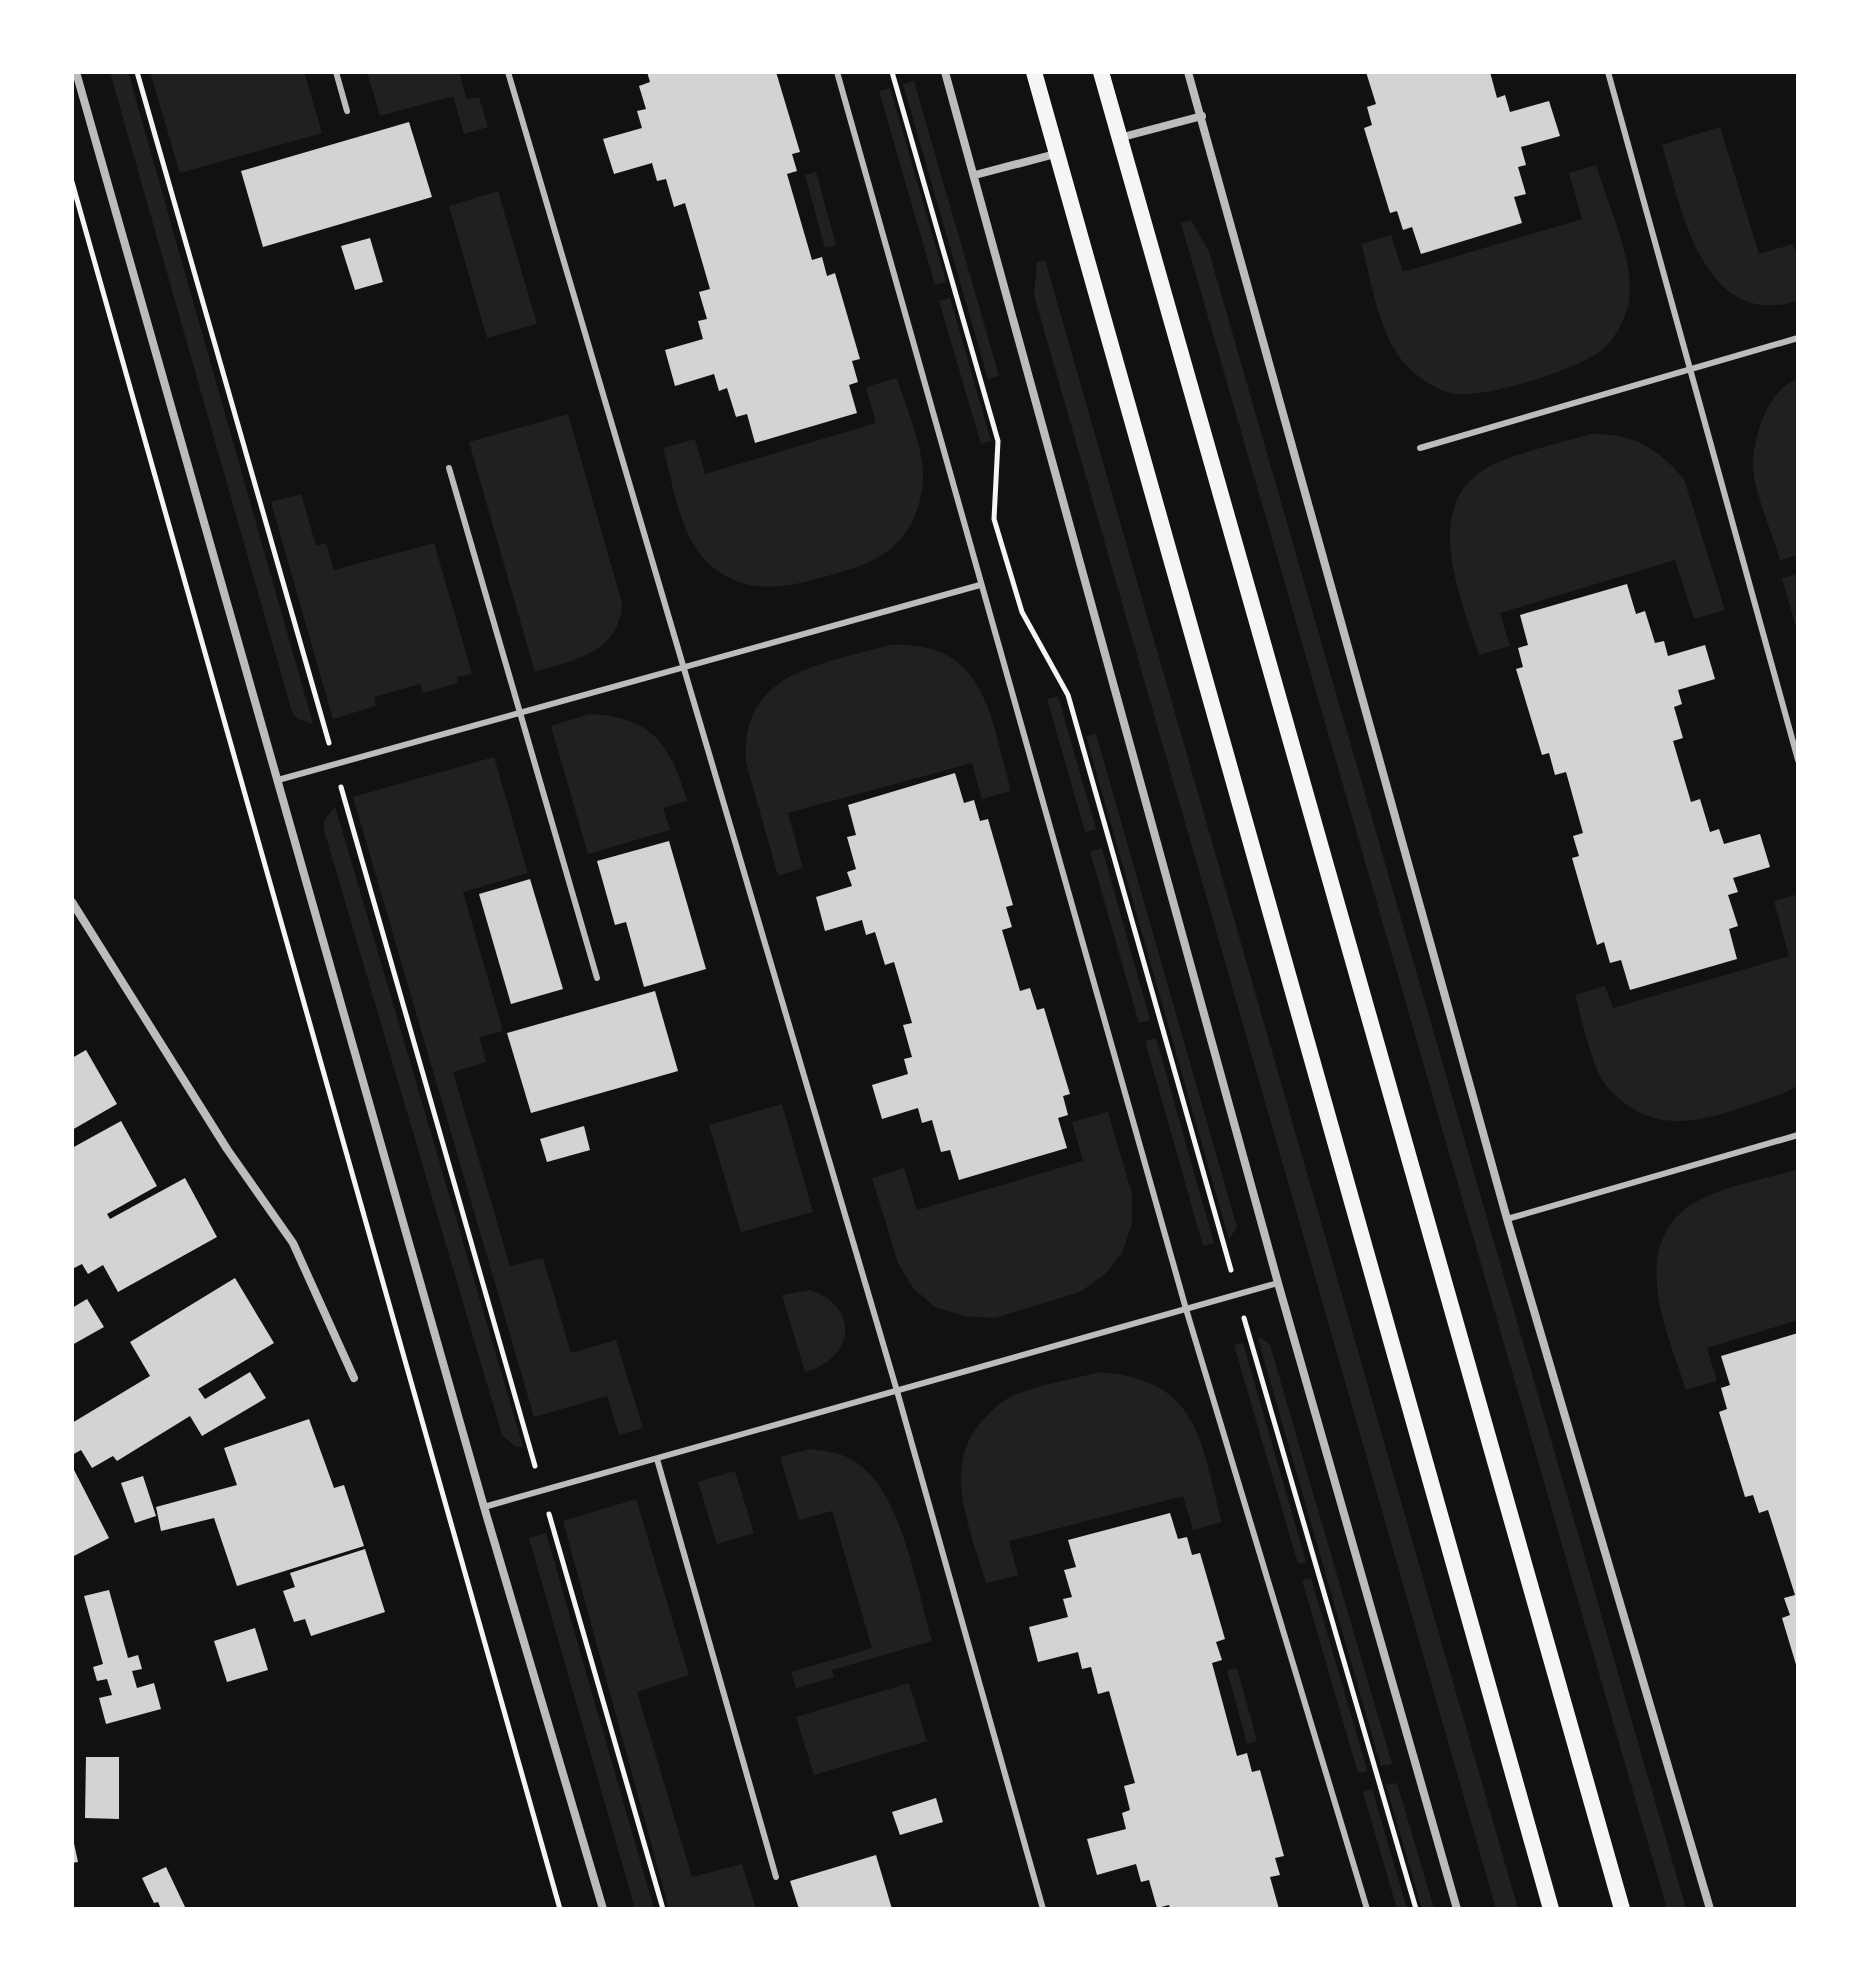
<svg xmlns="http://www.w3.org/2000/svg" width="1870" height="1981" viewBox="0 0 1870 1981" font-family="'Alegreya Sans',sans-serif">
  <rect width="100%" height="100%" fill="#111"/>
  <g fill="#202020">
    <polygon points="110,72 128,72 313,724 298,719 292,712"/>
    <polygon points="150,72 304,72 322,133 180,173"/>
    <polygon points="367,72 459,72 467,100 479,97 488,127 464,134 453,96 380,116"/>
    <polygon points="914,81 999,376 988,379 903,84"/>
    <polygon points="890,88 946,282 935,285 879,91"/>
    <path d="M1720,127L1759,254L1793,244L1798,261V301C1702,330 1682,209 1662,145Z"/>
    <path d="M1596,165C1607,201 1635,263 1629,300C1626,318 1617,336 1604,348C1582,369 1486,398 1455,394C1438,391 1420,379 1408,367C1379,339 1372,282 1361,244L1391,235L1403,272L1582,219L1569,173Z"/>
    <polygon points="816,172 836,245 825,248 805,175"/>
    <polygon points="498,191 537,324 487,338 449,206"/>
    <polygon points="1191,220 1209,252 1686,1909 1667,1909 1181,223"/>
    <polygon points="1045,260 1518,1909 1496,1909 1034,295 1037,262"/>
    <polygon points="950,298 991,441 981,444 939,301"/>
    <path d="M897,378C908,414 930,459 921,496C917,514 909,531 896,544C877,562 855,568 831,575C785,588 744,598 706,561C679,534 673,483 663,448L695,439L705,474L876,423L866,387Z"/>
    <path d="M1798,379V555L1780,560C1772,533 1759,504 1754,476C1749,446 1766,389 1798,379Z"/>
    <path d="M568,414L622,603C620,653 574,660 535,672L469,442Z"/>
    <path d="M1591,434C1632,433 1658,448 1684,479L1725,610L1694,619L1675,560L1500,613L1510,646L1479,655C1460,595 1416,498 1497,463C1526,450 1561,443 1591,434Z"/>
    <polygon points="301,494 316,546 326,543 334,570 434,543 472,674 457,677 458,683 423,693 420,684 374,697 376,706 333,719 271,502"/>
    <polygon points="1798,574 1798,631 1797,631 1782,578"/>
    <path d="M889,645C987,640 990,716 1011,791L982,799L972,763L788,813L803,868L778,876L746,762C740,671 821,665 889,645Z"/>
    <polygon points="1058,696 1096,829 1085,832 1047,699"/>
    <path d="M589,714C653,717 670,744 687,801L663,808L670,830L588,854L551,726Z"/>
    <polygon points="1096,734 1237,1227 1229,1239 1086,736"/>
    <polygon points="494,757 528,873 463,892 503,1031 479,1037 486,1062 453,1072 510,1266 543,1258 571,1353 616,1340 643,1428 619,1435 607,1396 534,1417 353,797"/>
    <polygon points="335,806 523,1447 516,1447 502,1435 324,830 324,821"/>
    <polygon points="1102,848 1150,1020 1139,1023 1090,851"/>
    <path d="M1798,894V1085L1785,1093C1734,1108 1674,1141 1626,1104C1615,1096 1603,1085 1598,1072C1588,1048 1582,1020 1575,995L1605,986L1613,1008L1789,956L1774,901Z"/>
    <polygon points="1156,1038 1214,1243 1203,1246 1145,1041"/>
    <polygon points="782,1104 813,1212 741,1232 709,1125"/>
    <polygon points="1108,1112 1132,1194 1132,1223 1122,1253 1105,1274 1080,1292 995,1318 964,1316 935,1307 913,1288 898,1263 872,1178 904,1168 917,1210 1083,1161 1072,1122"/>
    <path d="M1798,1169V1320L1707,1348L1717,1381L1686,1390C1669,1336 1628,1251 1688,1207C1717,1186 1764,1180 1798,1169Z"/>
    <path d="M810,1290C861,1307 854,1359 805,1372L782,1295Z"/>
    <polygon points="1262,1338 1270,1345 1392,1764 1381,1766 1258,1339"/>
    <polygon points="1243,1343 1306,1562 1298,1564 1234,1345"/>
    <path d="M1100,1372C1200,1380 1200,1440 1222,1522L1193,1530L1183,1496L1009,1541L1018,1575L986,1583C971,1531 940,1466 983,1420C991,1410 1004,1399 1017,1394C1043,1384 1073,1379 1100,1372Z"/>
    <path d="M810,1449C825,1451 838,1452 851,1459C902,1487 916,1588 932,1641L832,1670L834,1677L796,1688L791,1672L872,1648L832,1511L799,1520L780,1457Z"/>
    <polygon points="735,1471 754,1533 717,1544 698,1482"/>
    <polygon points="636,1499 689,1675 637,1692 692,1877 742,1864 756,1909 669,1909 563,1521"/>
    <polygon points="546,1533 654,1909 635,1909 529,1538"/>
    <polygon points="1311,1578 1367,1770 1367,1771 1358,1773 1302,1580"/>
    <polygon points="1237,1668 1257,1741 1247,1744 1227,1670"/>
    <polygon points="909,1683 927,1741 814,1775 796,1717"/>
    <polygon points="1397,1783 1434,1909 1422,1909 1386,1785"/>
    <polygon points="1372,1789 1407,1909 1397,1909 1363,1792"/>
  </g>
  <g fill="#d3d3d3">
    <polygon points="647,72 776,72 800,152 792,154 797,171 787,174 812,260 822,257 827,276 835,273 860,359 852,361 858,382 849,385 857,413 755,443 747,414 736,417 727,388 719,391 714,374 675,386 665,350 703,339 698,321 707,319 699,292 710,289 685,203 674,207 666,179 657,181 652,163 614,174 603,139 642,128 637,111 646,109 639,86 650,82"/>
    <polygon points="1366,72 1490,72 1497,98 1505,95 1510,112 1549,101 1560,136 1521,147 1526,165 1518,167 1526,194 1514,197 1522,223 1421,254 1412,227 1403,230 1397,211 1390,213 1364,128 1372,125 1367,107 1376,104"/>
    <polygon points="409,122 432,197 263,247 241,171"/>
    <polygon points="370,238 383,282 355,290 341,246"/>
    <polygon points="1627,584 1636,614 1645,611 1655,643 1664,641 1668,656 1705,645 1715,679 1678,690 1682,704 1674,707 1683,738 1673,741 1691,802 1700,799 1710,832 1719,829 1724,844 1760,834 1770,867 1733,878 1738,892 1728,895 1738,926 1729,929 1737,959 1630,990 1621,960 1610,963 1604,942 1597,945 1572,858 1579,856 1573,836 1583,833 1566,772 1555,775 1549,753 1542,755 1516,669 1523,667 1518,648 1528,645 1520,615"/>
    <polygon points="955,773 964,803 974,800 980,821 988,819 1013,905 1006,907 1012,927 1002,930 1020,991 1030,988 1037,1010 1044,1008 1070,1094 1063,1096 1068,1115 1058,1118 1067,1148 959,1180 950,1150 941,1152 932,1120 922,1123 918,1108 882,1119 872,1085 908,1074 904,1059 912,1057 903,1025 912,1023 894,962 885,965 875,932 866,935 862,920 825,931 816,897 852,886 847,872 856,869 847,837 856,835 848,805"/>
    <polygon points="669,841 706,969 644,987 626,922 615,925 597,861"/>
    <polygon points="530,879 563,989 511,1004 479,894"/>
    <polygon points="655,991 678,1071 531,1113 507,1033"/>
    <polygon points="86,1050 117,1104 72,1130 72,1058"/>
    <polygon points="121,1121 157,1186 107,1214 110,1219 185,1178 217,1237 118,1292 103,1265 88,1274 82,1264 72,1269 72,1148"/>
    <polygon points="584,1126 590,1150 547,1162 540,1139"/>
    <polygon points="235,1278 274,1343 198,1389 205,1399 250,1372 266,1398 202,1436 190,1416 117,1461 113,1456 92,1468 81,1450 72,1455 72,1423 150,1376 130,1342"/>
    <polygon points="87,1299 104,1327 72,1345 72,1308"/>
    <polygon points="1798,1333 1798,1667 1797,1668 1782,1618 1790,1615 1784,1598 1795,1595 1768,1510 1759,1513 1753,1495 1745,1497 1719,1412 1727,1409 1721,1388 1730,1385 1721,1356"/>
    <polygon points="309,1419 334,1488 344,1485 364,1546 237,1586 214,1518 161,1531 156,1507 237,1485 224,1448"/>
    <polygon points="72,1466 109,1538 72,1557"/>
    <polygon points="143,1476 156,1516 135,1523 121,1483"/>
    <polygon points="1170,1513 1178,1539 1187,1537 1192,1555 1200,1553 1225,1639 1216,1642 1222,1660 1212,1663 1237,1756 1247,1753 1252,1772 1260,1770 1284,1856 1275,1858 1280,1875 1270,1877 1279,1909 1170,1909 1169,1905 1157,1908 1149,1880 1141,1882 1136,1864 1097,1875 1087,1839 1126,1829 1122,1813 1130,1810 1124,1786 1135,1783 1109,1691 1098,1694 1091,1667 1082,1669 1078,1652 1038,1662 1029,1627 1068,1617 1063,1599 1072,1597 1064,1570 1076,1567 1068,1540"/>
    <polygon points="365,1549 385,1612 311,1636 305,1619 294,1622 283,1591 295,1587 290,1573"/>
    <polygon points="109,1590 128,1658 138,1655 142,1669 132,1671 137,1688 154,1683 161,1709 106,1724 99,1698 112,1695 107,1679 97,1681 93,1667 103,1664 84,1596"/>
    <polygon points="255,1628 268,1670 227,1682 214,1641"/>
    <polygon points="86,1757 119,1757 119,1819 85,1818"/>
    <polygon points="936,1798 943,1822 900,1835 892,1812"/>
    <polygon points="72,1834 78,1862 72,1863"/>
    <polygon points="876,1855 892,1909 799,1909 790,1881"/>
    <polygon points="166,1867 186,1909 161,1909 158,1902 154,1903 142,1878"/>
  </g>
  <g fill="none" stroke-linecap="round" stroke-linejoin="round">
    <g stroke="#f5f5f5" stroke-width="5">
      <polyline points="137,72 329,743"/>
      <polyline points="892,72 998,441 994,519 1022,612 1068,695 1231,1270"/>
      <polyline points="72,182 560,1909"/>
      <polyline points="341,787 535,1466"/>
      <polyline points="1244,1318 1416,1909"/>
      <polyline points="549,1514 663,1909"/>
    </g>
    <g stroke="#bcbcbc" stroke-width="6">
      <polyline points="336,72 347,111"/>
      <polyline points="508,72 897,1391 1043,1909"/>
      <polyline points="837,72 1186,1309 1367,1909"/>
      <polyline points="1608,72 1798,760"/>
      <polyline points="1420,448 1798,338"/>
      <polyline points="449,468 597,978"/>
      <polyline points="278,780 980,585"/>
      <polyline points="1507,1219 1798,1135"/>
      <polyline points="657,1459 776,1877"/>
      <polyline points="484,1507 1278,1283"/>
    </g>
    <g stroke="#bcbcbc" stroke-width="8">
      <polyline points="76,72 484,1507 603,1909"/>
      <polyline points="945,72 1278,1283 1457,1909"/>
      <polyline points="1188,72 1507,1219 1710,1909"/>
      <polyline points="1119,138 1202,116"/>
      <polyline points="975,175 1059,153"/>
      <polyline points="72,902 227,1149 293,1243 354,1378"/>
    </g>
    <g stroke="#f5f5f5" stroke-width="16">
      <polyline points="1034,72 1551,1909"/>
      <polyline points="1101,72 1622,1909"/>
    </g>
  </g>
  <rect width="1870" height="1981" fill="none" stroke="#ffffff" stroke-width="148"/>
</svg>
